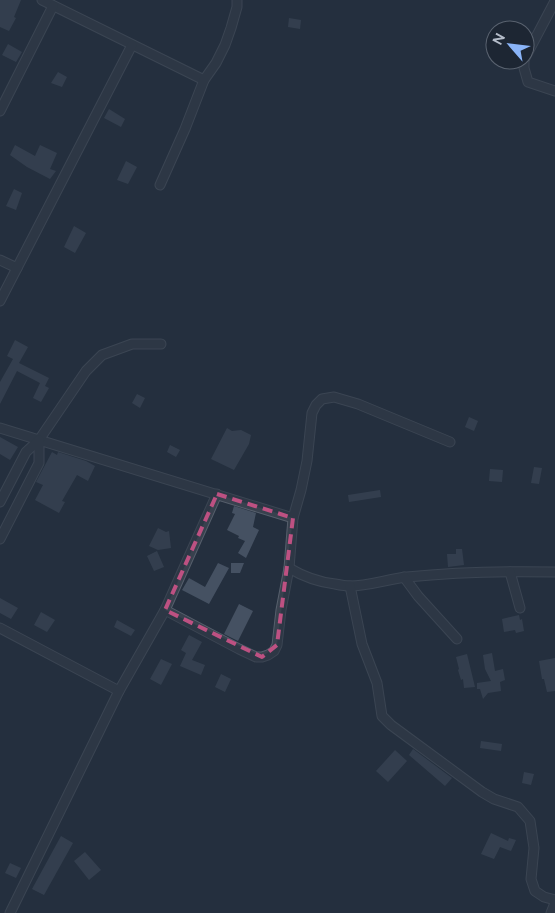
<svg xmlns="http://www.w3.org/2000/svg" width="555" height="913" viewBox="0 0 555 913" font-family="Figtree,sans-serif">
  <rect width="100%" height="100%" fill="#242f3e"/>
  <g fill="#455162">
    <polygon points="0,0 21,0 14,17 16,18 9,31 0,27"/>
    <polygon points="289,18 301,20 300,29 288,27"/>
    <polygon points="8,44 22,52 16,62 2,55"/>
    <polygon points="58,72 67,77 62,87 51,83"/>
    <polygon points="109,109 125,119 121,127 104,118"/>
    <polygon points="15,145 35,156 40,145 57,153 50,169 56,171 50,179 27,167 10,155"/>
    <polygon points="126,161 137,167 128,184 117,180"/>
    <polygon points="14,189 22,193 16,210 6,206"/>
    <polygon points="74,226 86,233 75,253 64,247"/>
    <polygon points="15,340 28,347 19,363 49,378 45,386 49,388 41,402 33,398 40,383 17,371 0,404 0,382 13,359 7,356"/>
    <polygon points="137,394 145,398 140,408 132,403"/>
    <polygon points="469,417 478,421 474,431 465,427"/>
    <polygon points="227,428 232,431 241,430 251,435 249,444 234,470 211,459"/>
    <polygon points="0,437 18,447 10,460 0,454"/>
    <polygon points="170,445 180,450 176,457 167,452"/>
    <polygon points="52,452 57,455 58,452 86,461 95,466 88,481 77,475 62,501 65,502 59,513 35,500 43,485 36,482"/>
    <polygon points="534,467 542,468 539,484 531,483"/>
    <polygon points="490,469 503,470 502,482 489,481"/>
    <polygon points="380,490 381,497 349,502 348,495"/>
    <polygon points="234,506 256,513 253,527 259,530 246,558 238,553 245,541 238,538 239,536 227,530 235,514 232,513"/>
    <polygon points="158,528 166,532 169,531 171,548 158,550 149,546"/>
    <polygon points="456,549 462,549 464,565 448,567 447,554 456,554"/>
    <polygon points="157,551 164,567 154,571 147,556"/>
    <polygon points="218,563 229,568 209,604 182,590 189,578 205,587"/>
    <polygon points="231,563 244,563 240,573 231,573"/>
    <polygon points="0,598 18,608 11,619 0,613"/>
    <polygon points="239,604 253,611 238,641 224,634"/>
    <polygon points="41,612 55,620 47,632 34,625"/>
    <polygon points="519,615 520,620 522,619 524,631 516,633 515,630 504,632 502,619"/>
    <polygon points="117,620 135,630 131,636 114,627"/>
    <polygon points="189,635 202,642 192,660 205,665 201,675 180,666 186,653 181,650"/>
    <polygon points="492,653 495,671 503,669 505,680 500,682 501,691 488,693 483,699 480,689 477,689 477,683 491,681 485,669 483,655"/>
    <polygon points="467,654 475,687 464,688 463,679 461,680 458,670 459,669 456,657"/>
    <polygon points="555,658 555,691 547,692 544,679 542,679 539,661"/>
    <polygon points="161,659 172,664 161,685 150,679"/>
    <polygon points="221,674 231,679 225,692 215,687"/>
    <polygon points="481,741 502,744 501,751 480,748"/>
    <polygon points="413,749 452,778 445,786 409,755"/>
    <polygon points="395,750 407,761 388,782 376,771"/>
    <polygon points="524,772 534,774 531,785 522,783"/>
    <polygon points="491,833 508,841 509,838 516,840 511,851 500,847 494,859 481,854"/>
    <polygon points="61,836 73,843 44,895 32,889"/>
    <polygon points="85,852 101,870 89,880 74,861"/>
    <polygon points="10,863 21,868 16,878 5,873"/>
  </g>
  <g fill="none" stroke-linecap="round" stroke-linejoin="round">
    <defs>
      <g id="street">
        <polyline points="42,0 204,80"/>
        <polyline points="525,58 555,1"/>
        <polyline points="524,60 524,68 528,82 555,91"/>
        <polyline points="0,111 53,6"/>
        <polyline points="160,185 185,129 204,80 216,63 225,45 231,28 237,7 237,0"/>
        <polyline points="0,260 17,268"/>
        <polyline points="0,301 132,45"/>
        <polyline points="0,428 293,518"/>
        <polyline points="0,502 26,452 39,440 86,371 102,355 132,344 161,344"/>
        <polyline points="0,539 39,463 39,440"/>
        <path d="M289,568C304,577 318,582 335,584C340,585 345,586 350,586C368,586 388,579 407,577C456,572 506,571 555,572"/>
        <polyline points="510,572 520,608"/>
        <polyline points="404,577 418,596 457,639"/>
        <polyline points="350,586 362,644 377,683 382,716 391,725 482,792 494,799 518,807 530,821 534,848 531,879 535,891 544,897 555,900"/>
        <polyline points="165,610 239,649 256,657 262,657 268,655 274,651 277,645 281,610 289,568 293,518 301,490 307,461 312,413 316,405 322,399 334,397 358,404 450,442"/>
        <polyline points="0,628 119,691"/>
        <polyline points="10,913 119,691 165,610 217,494"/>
        <polyline points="551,913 555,903"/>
      </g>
    </defs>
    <use href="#street" stroke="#565f6c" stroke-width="11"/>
    <use href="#street" stroke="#38414e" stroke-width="9"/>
  </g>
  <path d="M0 0H555V913H0ZM217,494L293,518L277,645L262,657L165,610Z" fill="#242f3e" fill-opacity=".55" fill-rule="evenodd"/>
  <path fill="none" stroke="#bd5182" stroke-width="4" stroke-dasharray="10 6" stroke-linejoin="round" d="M217,494L293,518L277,645L262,657L165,610Z"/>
  <g transform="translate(510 45) rotate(298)"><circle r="24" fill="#1d2633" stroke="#59626f"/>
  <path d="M0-4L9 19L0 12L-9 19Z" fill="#8ab4f8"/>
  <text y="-8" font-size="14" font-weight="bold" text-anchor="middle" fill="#b4bcc9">N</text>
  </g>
</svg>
